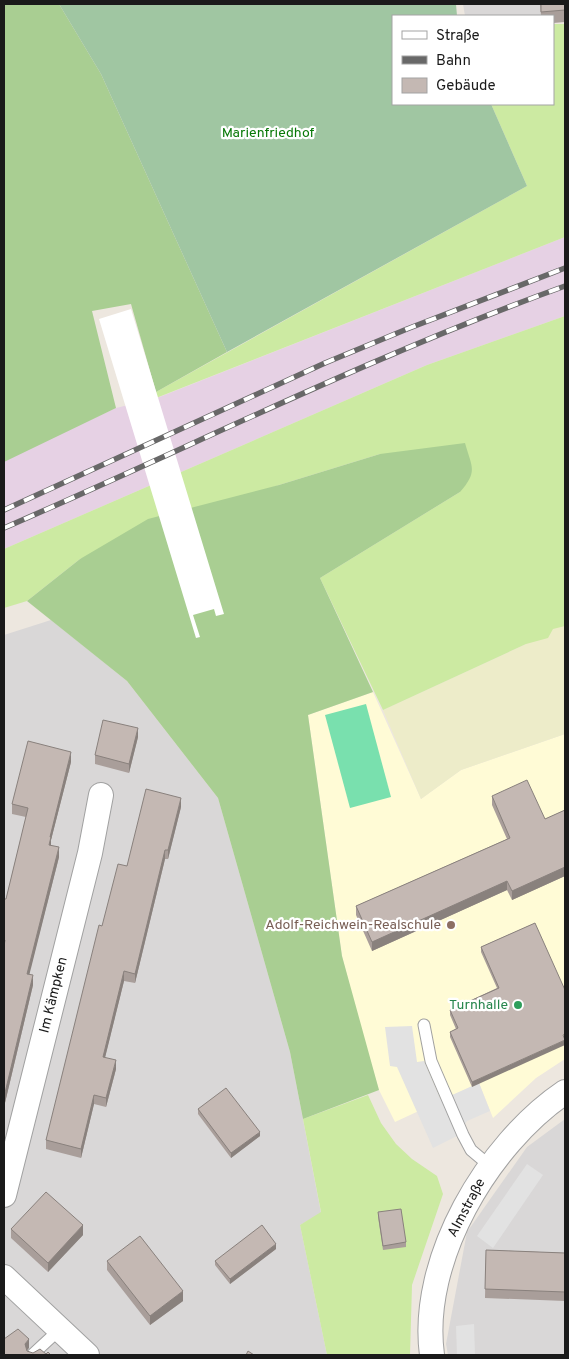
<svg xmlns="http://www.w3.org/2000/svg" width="569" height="1359" viewBox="0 0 569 1359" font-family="Overpass,sans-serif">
  <rect width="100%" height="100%" fill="#ede7df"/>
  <g fill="#d9d7d7">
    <polygon points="463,4 565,4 553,16 465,16"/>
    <polygon points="51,620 127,681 218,798 290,1052 321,1213 300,1225 327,1355 4,1355 4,635"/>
    <polygon points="565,1119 565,1355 448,1355 446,1344 467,1232 527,1147"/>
  </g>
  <polygon fill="#e6d1e4" points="565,237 565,316 427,365 4,549 4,460 116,408 157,398"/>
  <polygon fill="#fffbd6" points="373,692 421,799 461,770 565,734 565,1059 536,1078 493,1118 479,1083 395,1122 379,1090 361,1030 342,956 308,715"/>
  <polygon fill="#edecc9" points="565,599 565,734 461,770 421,799 383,710 526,644"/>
  <g fill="#cceaa2">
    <polygon points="553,24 565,24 565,237 156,398 156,392 527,186 491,104 553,104"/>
    <polygon points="565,316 565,626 553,629 548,638 526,644 383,710 320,578 460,492 380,454 279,485 80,559 27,601 4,608 4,549 427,365"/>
    <polygon points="368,1095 381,1123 396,1144 412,1159 437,1176 443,1194 412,1285 410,1355 327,1355 300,1225 321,1212 303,1119"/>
  </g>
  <g fill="#a9ce92">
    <polygon points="4,4 59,4 101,74 227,352 156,392 131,304 92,311 116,408 4,462"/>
    <path d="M465,443C472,468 478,471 460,492L320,578L373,692L308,715L342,956L379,1090L303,1119L290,1052L218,798L127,681L27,601L80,559L148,519L279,485L380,454Z"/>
  </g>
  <polygon fill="#a0c6a2" points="59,4 456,4 457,16 393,16 393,104 491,104 527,186 227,352 101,74"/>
  <polygon fill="#79e0ae" points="366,704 391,797 350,808 325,715"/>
  <g fill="#e2e2e2">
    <polygon points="412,1026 417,1062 424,1061 441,1100 479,1083 490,1111 467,1121 457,1136 433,1148 397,1067 390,1066 385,1027"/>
    <polygon points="527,1164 543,1175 493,1248 477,1236"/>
    <polygon points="474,1324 475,1355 457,1355 456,1326"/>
  </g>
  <polygon fill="#fff" points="131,309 224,614 216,616 214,609 193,615 200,637 196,638 99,319"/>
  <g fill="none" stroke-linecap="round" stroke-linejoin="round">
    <defs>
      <g id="service">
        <polyline points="424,1025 431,1061 463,1135 471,1150 490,1166"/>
        <polyline points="32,1355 59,1330"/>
      </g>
      <g id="minor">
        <polyline points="4,1195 90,853 101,795"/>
        <polyline points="4,1277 87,1355"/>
        <path d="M432,1355C419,1260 488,1144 565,1092"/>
      </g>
    </defs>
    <use href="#service" stroke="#a1a1a1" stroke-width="13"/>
    <use href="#minor" stroke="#a1a1a1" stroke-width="26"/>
    <use href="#service" stroke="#fff" stroke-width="11"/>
    <use href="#minor" stroke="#fff" stroke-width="24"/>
    <defs>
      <g id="rail">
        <polyline points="4,510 325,363 407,329 565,268"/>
        <path d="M4,528C191,447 373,355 565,286"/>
      </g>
    </defs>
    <use href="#rail" stroke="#686868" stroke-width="5.5"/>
    <use href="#rail" stroke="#fff" stroke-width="4" stroke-dasharray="11" stroke-linecap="butt"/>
  </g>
  <g fill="#a99e9a">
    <polygon points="540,4 565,4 565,22 553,23 553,16 541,16"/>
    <polygon points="138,737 129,773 95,764 95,755"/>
    <polygon points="71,762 51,840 51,845 59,857 29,974 33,985 4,1107 4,899 6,899 26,817 12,814 12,804"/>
    <polygon points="492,796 545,819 565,810 565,876 512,900 507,890 372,951 356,915 356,906 507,839 492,805"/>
    <polygon points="181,807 168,859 165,859 135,983 124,981 105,1057 116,1069 106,1107 94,1104 81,1158 46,1149 46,1140 127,866"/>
    <polygon points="535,923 472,1087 450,1037 450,1032 456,1029 450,1015 450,1010 497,988 481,952 481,947"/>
    <polygon points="198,1109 260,1136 231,1158 198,1114"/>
    <polygon points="378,1212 406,1242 406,1247 383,1250 378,1217"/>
    <polygon points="11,1229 83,1235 48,1272 11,1238"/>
    <polygon points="276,1249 230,1284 215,1265 215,1261"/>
    <polygon points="486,1250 565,1253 565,1301 485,1298"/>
    <polygon points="107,1261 183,1301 150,1325 107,1270"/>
  </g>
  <g fill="#89817d">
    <polygon points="138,728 138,737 129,773 129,764"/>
    <polygon points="71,752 71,762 51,840 51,848 49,855 50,837"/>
    <polygon points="181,798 181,807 168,859 168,850"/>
    <polygon points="59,847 59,857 27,984 27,974"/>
    <polygon points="165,850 165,859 135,983 135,974"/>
    <polygon points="565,867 565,876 512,900 512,891"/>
    <polygon points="507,881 507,890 372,951 372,942"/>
    <polygon points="124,971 124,981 103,1066 103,1057"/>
    <polygon points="33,975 33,985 4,1107 4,1097"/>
    <polygon points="565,1040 565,1045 472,1087 472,1082"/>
    <polygon points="116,1060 116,1069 106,1107 106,1098"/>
    <polygon points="94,1095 94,1104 81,1158 81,1149"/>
    <polygon points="260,1132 260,1136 231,1158 231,1153"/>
    <polygon points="83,1225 83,1235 48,1272 48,1263"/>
    <polygon points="276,1244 276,1249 230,1284 230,1279"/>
    <polygon points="183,1291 183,1301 150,1325 150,1316"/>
    <polygon points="29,1339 29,1348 25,1353 25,1344"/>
  </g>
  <g fill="#c4b8b3" stroke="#89817d">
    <polygon points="541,4 565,4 565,10 541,12"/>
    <polygon points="103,720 138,728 129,764 95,755"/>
    <polygon points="28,741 71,752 50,837 51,837 49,845 59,847 27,974 33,975 4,1097 4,946 5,940 4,939 4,899 6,899 28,808 12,804"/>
    <polygon points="527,780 545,819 565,810 565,867 512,891 507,881 372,942 356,906 510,838 492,796"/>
    <polygon points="146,789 181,798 168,850 165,850 135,974 124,971 103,1057 116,1060 106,1098 94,1095 81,1149 46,1140 99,925 102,926 118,864 127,866"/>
    <polygon points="535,923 565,990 565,1034 563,1035 565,1040 472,1082 450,1032 458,1028 450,1010 499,988 481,947"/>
    <polygon points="226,1088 260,1132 231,1153 198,1109"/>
    <polygon points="46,1192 83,1225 48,1263 11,1229"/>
    <polygon points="401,1209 406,1242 383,1246 378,1212"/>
    <polygon points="262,1225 276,1244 230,1279 215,1261"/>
    <polygon points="140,1236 183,1291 150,1316 107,1261"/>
    <polygon points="486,1250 565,1253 565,1292 485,1289"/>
    <polygon points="18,1329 29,1339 25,1344 27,1351 33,1353 40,1349 46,1354 48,1352 51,1355 4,1355 4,1339"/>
    <polygon points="248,1351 254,1355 246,1355"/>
  </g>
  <circle fill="#8d6e63" stroke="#fff" stroke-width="2" cx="451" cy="925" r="5"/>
  <circle fill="#2e9e5b" stroke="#fff" stroke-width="2" cx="518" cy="1005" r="5"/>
  <g text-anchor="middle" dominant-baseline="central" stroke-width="4.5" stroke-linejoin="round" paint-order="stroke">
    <g font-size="14" fill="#097908" stroke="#fff">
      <text x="268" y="133">Marienfriedhof</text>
    </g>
    <g font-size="14" fill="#785e54" stroke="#fff" text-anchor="end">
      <text x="441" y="925">Adolf-Reichwein-Realschule</text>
    </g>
    <g font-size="14" fill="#1a1a1a" stroke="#fff">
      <text transform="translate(54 995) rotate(-76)">Im Kämpken</text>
      <text transform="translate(467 1208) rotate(-62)">Almstraße</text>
    </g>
    <g font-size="14" fill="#27864d" stroke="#fff" text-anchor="end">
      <text x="508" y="1005">Turnhalle</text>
    </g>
  </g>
  <rect width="569" height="1359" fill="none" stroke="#1a1a1a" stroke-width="10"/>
  <rect x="392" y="15" width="162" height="90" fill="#ffffff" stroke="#a3a3a3"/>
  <rect x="402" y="31" width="25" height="8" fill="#ffffff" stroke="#a3a3a3"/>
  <text x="436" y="40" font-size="15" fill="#1a1a1a">Straße</text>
  <rect x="402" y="56" width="25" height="8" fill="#686868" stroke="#a3a3a3"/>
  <text x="436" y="65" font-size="15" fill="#1a1a1a">Bahn</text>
  <rect x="402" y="78" width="25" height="15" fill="#c4b8b3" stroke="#a3a3a3"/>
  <text x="436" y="90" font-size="15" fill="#1a1a1a">Gebäude</text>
</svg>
